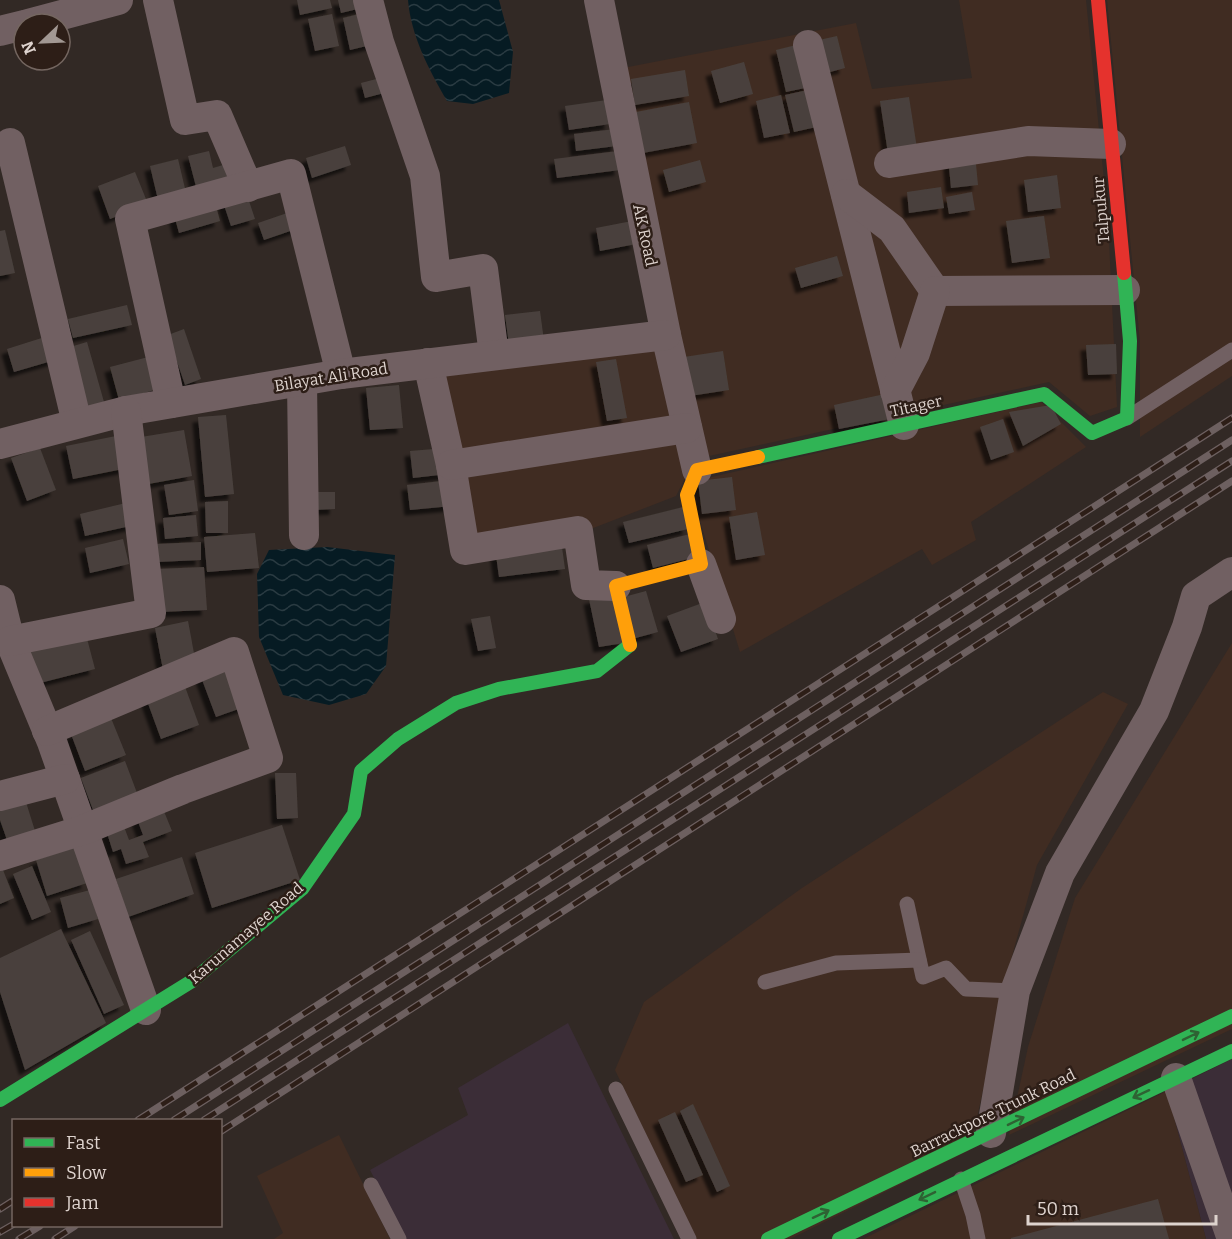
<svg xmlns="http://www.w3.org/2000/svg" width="1232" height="1239" viewBox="0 0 1232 1239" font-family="Bitter,serif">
  <defs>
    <pattern id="water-waves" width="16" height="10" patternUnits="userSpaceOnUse" patternTransform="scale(1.5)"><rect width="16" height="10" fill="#061b23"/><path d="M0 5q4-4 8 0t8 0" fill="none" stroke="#2a3b42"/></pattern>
    <filter id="shadow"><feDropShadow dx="-5.5" dy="5.5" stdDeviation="1.5" flood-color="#0009"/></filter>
  </defs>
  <rect width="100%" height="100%" fill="#322925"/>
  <g fill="#3b2d37">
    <polygon points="568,1023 674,1239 406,1239 370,1170 468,1115 458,1088"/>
    <polygon points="1232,1059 1232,1239 1206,1239 1167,1091"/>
  </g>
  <g fill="#402c22">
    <polygon points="959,0 1086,0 1108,220 1117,407 1090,416 1049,382 700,458 623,68 856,23 872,89 972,78"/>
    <polygon points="1107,0 1232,0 1232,376 1140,437 1140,342"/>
    <polygon points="659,344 688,472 676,496 583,532 474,543 430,370"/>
    <polygon points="1041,402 1086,447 971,522 976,540 932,565 922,549 740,652 694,501 703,479"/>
    <polygon points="1232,643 1232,1029 1009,1135 1028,1047 1075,898"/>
    <polygon points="1103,692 1128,704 1037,865 1012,956 970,1150 790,1239 696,1239 615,1070 644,1002 802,888"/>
    <polygon points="1167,1091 1206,1239 863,1239"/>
    <polygon points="339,1135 390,1239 274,1239 283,1233 257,1176"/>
  </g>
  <g fill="url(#water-waves)">
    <path d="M408,0H499L513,52L509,93L473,104L447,101C429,70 411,36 408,0Z"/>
    <polygon points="327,547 395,555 386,666 366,694 329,705 283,695 259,637 257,574 269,550"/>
  </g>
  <g fill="#49413d" filter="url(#shadow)">
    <polygon points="297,0 330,0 332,8 300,15"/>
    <polygon points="338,0 364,0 366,7 341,13"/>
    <polygon points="367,12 375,44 350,50 343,18"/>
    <polygon points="332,14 339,46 315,51 308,19"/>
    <polygon points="837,36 845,68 819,75 810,42"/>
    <polygon points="800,44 810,87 786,92 776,50"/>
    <polygon points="744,62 753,94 720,103 711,71"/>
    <polygon points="685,70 689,96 635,105 631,79"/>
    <polygon points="384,77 388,92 365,98 361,83"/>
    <polygon points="812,89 821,126 794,132 785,95"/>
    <polygon points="781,95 790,133 764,138 756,101"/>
    <polygon points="909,97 918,155 889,160 880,101"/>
    <polygon points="607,100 610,124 569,130 565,106"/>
    <polygon points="689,102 697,143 643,153 636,112"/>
    <polygon points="615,129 617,146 576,151 574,134"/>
    <polygon points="345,146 351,165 312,178 306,158"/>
    <polygon points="209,151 213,168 230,163 237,189 199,198 188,156"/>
    <polygon points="618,151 620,170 557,178 554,159"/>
    <polygon points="975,154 978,185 951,188 948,157"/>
    <polygon points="178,159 187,197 159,204 150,166"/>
    <polygon points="700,160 706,182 669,192 663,170"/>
    <polygon points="135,172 148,204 110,219 98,186"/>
    <polygon points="1057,175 1061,208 1028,212 1024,180"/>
    <polygon points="941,187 944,208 909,213 907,192"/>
    <polygon points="245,189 255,219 231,226 221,196"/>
    <polygon points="972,192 975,210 949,214 946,197"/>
    <polygon points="214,199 220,221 179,233 173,211"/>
    <polygon points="296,210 302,227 264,240 258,223"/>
    <polygon points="1044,216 1050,258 1012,263 1006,221"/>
    <polygon points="632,221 636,244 600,251 596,228"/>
    <polygon points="5,230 15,273 0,276 0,231"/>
    <polygon points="837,256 843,276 801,288 795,268"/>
    <polygon points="127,305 132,325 73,338 68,319"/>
    <polygon points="540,311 544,341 509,345 505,315"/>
    <polygon points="184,329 201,379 185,385 168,335"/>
    <polygon points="48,336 55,360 14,372 7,349"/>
    <polygon points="87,342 104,402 78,410 60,350"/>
    <polygon points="1116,344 1117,374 1088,375 1086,345"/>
    <polygon points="723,351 729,390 690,396 684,357"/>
    <polygon points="156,355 165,387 119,400 110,367"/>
    <polygon points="616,359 627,418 607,421 596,362"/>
    <polygon points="399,385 403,428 370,430 366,388"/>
    <polygon points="885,394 890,419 839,429 834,405"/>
    <polygon points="1051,405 1061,424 1023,446 1009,412"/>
    <polygon points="226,415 234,494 205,497 198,417"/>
    <polygon points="1003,419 1014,452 991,460 980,427"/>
    <polygon points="184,430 192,476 143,485 135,438"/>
    <polygon points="121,435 128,468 73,479 66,446"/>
    <polygon points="40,448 56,490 27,501 11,458"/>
    <polygon points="446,448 448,474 413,478 410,451"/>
    <polygon points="732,477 736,510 702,514 698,481"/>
    <polygon points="194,480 198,511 169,515 164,485"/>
    <polygon points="450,480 452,506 410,510 407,485"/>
    <polygon points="313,492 335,492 335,509 313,510"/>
    <polygon points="228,501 228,533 206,533 205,502"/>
    <polygon points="130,502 135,525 85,536 80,514"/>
    <polygon points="683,507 688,529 629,543 623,522"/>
    <polygon points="757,512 765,555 736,560 729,517"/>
    <polygon points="196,515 198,536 165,539 163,518"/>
    <polygon points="255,533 259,568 207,572 204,537"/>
    <polygon points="690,534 696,557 653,568 647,545"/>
    <polygon points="123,539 129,564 90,573 85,548"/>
    <polygon points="561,540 565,569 499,577 495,548"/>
    <polygon points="201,542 201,560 157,562 156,544"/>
    <polygon points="204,567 207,610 160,612 157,569"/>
    <polygon points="646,591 658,632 632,639 620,598"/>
    <polygon points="614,594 624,643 599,647 589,599"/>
    <polygon points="705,602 718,639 681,652 667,616"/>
    <polygon points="490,616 496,648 478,651 471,619"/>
    <polygon points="188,621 196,664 163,670 155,628"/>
    <polygon points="85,631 95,669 36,684 26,647"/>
    <polygon points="233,666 247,706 216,717 201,677"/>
    <polygon points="184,684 199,725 161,739 146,698"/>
    <polygon points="111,718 126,755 85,771 71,734"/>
    <polygon points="125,761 140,801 96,818 81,778"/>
    <polygon points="275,773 296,773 298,818 277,819"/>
    <polygon points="25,799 35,831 7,840 0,820 0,807"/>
    <polygon points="163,809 172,831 143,842 149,857 126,864 121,849 113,852 106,830 123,824 129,840 143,835 137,819"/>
    <polygon points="282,825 300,880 212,908 195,853"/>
    <polygon points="76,847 87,883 47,896 36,860"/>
    <polygon points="182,857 194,894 128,917 116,879"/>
    <polygon points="32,866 51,912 32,920 13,874"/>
    <polygon points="3,870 14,898 0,904 0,871"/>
    <polygon points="90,890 98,919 68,928 60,898"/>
    <polygon points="61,929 106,1023 25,1070 0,992 0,958"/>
    <polygon points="90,931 124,1005 104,1014 71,940"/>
    <polygon points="693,1104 730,1186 717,1192 680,1111"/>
    <polygon points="675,1112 703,1175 686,1182 658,1120"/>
    <polygon points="1158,1199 1169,1239 1011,1239 1011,1238"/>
  </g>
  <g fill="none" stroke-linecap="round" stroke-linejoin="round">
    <g stroke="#716062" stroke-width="15">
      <polyline points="1127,418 1232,350"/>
      <polyline points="907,904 923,977 946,968 966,989 1015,991"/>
      <polyline points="765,982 836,963 919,960"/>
      <polyline points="616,1089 689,1239"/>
      <polyline points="961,1179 973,1215 978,1239"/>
      <polyline points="371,1185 399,1239"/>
    </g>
    <g stroke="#716062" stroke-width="30">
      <polyline points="158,0 185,120 217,115 248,187"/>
      <polyline points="368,0 379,42 425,176 436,277 483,269 494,355"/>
      <polyline points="599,0 666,335 697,470"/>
      <polyline points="28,24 118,0"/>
      <polyline points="0,31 24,25"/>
      <polyline points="808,45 904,425"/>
      <polyline points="10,143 77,423"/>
      <polyline points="889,163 1028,141 1111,144"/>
      <polyline points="846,194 892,229 935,291 1125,290"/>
      <polyline points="428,363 451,465 465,550 578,531 586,585 616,586"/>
      <polyline points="302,382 304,535"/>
      <polyline points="895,391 915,353 935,291"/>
      <polyline points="171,403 130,219 291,174 341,374"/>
      <polyline points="0,444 126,411 341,374 666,335"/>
      <polyline points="451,465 687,428"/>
      <polyline points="701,564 721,619"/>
      <polyline points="0,600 10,641 52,742 146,1010"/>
      <polyline points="10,641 151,613 126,411"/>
      <polyline points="0,796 65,779"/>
      <polyline points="0,856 83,830 183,789 268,758 234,652 47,731"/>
      <polyline points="1176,1078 1232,1239"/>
      <polyline points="991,1133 1015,991 1060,873 1154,711 1187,627 1196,596 1232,572"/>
    </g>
    <g stroke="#30b455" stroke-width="14">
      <polyline points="758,457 1044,394 1092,433 1127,418 1130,341 1124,273"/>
      <polyline points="0,1100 192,981 302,889 354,814 361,771 398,739 456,703 499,689 597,671 630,645"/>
      <polyline points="768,1239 1232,1016"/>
      <polyline points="839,1239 1232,1051"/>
    </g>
    <polyline stroke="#ff9f0a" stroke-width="14" points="630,645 616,586 701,564 687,495 697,470 758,457"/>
    <polyline stroke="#e5322d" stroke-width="14" points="1098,0 1124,273"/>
    <defs>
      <g id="rail">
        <polyline points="138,1120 1232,418"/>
        <polyline points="174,1120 1232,440"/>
        <polyline points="204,1120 1232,461"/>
        <polyline points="220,1132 1232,481"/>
        <polyline points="0,1209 14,1200"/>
        <polyline points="0,1232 14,1224"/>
        <polyline points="19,1239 40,1226"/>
        <polyline points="55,1239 75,1226"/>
      </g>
    </defs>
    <use href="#rail" stroke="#6d6060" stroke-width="7"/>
    <use href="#rail" stroke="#2d1e17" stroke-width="4.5" stroke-dasharray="14" stroke-linecap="butt"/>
  </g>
  <defs><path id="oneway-shaft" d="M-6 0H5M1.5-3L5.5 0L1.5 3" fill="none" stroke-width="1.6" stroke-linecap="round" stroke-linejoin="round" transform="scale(1.5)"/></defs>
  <g stroke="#2e6233">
    <use href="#oneway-shaft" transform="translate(1191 1036) rotate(-26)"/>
    <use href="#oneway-shaft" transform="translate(1141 1094) rotate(155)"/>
    <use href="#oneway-shaft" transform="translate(1016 1121) rotate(-26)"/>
    <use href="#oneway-shaft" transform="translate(927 1196) rotate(154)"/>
    <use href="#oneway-shaft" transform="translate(821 1214) rotate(-25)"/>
  </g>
  <g text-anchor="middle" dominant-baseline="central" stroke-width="5" stroke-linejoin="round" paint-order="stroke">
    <g font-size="16" fill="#ded3ce" stroke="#2d1e17">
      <text transform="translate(1101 210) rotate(-95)">Talpukur</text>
      <text transform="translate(645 235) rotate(78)">AK Road</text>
      <text transform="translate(331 377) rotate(-9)">Bilayat Ali Road</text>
      <text transform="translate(916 406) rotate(-12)">Titager</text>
      <text transform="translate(246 933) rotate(-41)">Karunamayee Road</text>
      <text transform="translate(993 1113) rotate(-26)">Barrackpore Trunk Road</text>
    </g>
  </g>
  <rect x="12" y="1119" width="210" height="108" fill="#2d1e17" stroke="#746660" stroke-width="1.5"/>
  <rect x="24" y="1138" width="30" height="9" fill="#30b455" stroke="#746660" stroke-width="1.5"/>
  <text x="66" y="1149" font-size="18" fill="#ded3ce">Fast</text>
  <rect x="24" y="1168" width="30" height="9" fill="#ff9f0a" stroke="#746660" stroke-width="1.5"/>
  <text x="66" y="1179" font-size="18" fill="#ded3ce">Slow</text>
  <rect x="24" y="1198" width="30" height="9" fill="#e5322d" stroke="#746660" stroke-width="1.5"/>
  <text x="66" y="1209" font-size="18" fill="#ded3ce">Jam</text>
  <g transform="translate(42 42) rotate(247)"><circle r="28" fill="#2d1e17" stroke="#746660" stroke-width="1.5"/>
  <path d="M0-4.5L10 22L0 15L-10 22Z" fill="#a29893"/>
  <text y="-9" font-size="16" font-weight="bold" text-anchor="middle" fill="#ded3ce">N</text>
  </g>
  <path d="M1028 1215v9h188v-9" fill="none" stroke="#ded3ce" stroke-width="3"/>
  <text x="1037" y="1215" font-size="18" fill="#ded3ce" stroke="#2d1e17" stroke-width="4.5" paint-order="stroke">50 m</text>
</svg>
